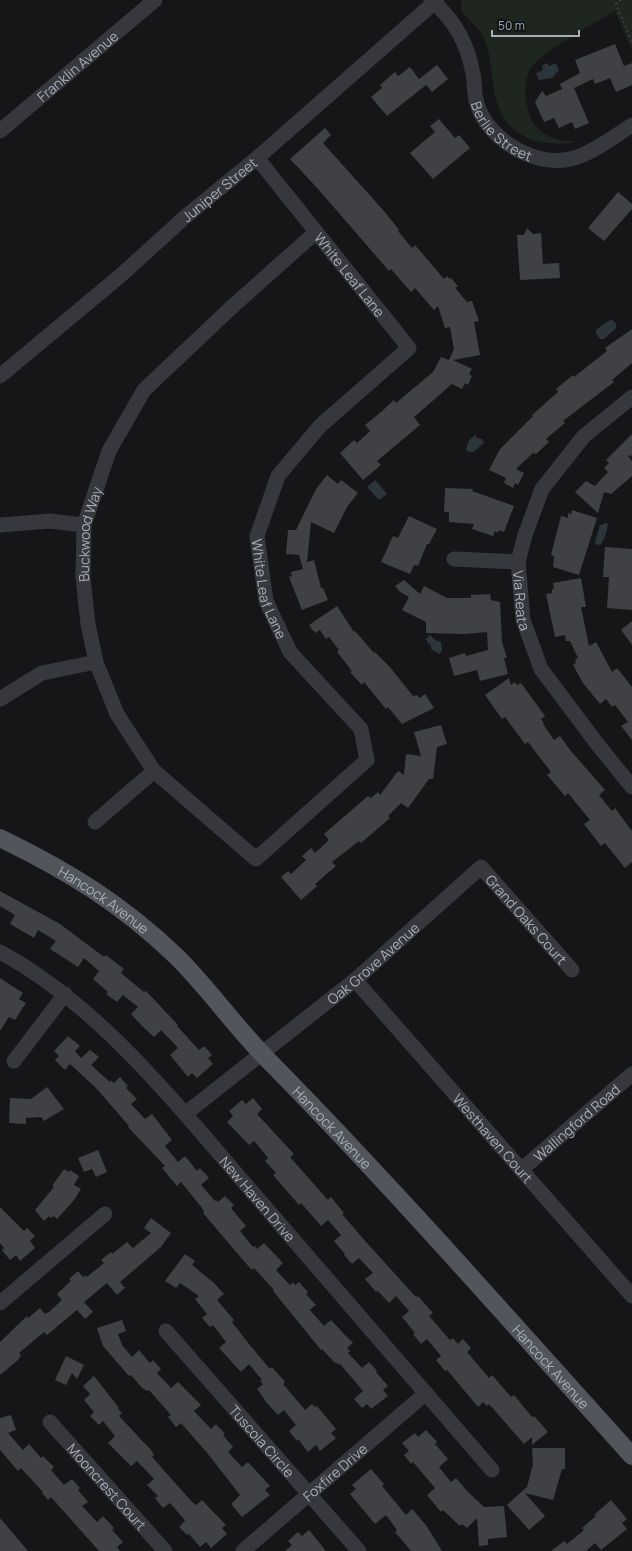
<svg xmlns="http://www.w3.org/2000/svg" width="632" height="1551" viewBox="0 0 632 1551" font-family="Manrope,sans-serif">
  <rect width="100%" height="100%" fill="#161618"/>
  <path fill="#1e261f" d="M461,0H632V50L615,11C595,23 542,51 531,68C522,82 525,105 531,119C536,133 558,142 572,141L571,143C531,147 501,133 494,90C491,72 491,52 483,36C478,27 468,19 461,11Z"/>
  <g fill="#2c353c">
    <polygon points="547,63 549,66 556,63 559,70 552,78 539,80 536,73 543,70 542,65"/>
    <polygon points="613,320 616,324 616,328 604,339 600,339 596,334 596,330 608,321"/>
    <polygon points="475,435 477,438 482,439 484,443 473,452 469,452 466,450 469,440"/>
    <polygon points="375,480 387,494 379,500 367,487"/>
    <path d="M606,523L608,524C607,531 605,538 601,544L596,545L595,542L600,525Z"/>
    <polygon points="430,635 435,640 441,642 442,651 439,654 431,649 431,645 428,643 426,639"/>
  </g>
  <g fill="#404145">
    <polygon points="615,44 624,66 632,63 632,85 616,92 610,78 595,84 593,79 574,88 589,123 575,129 572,122 559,128 554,118 544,122 535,102 542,91 546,96 562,89 560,84 580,73 575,60"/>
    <polygon points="437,65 448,79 432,92 426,85 387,116 371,97 382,88 380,85 395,72 398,76 410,67 419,79"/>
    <polygon points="439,119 455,138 459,135 470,148 433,179 410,153 435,132 430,126"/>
    <polygon points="325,128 331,135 323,143 384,211 399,230 398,231 412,248 415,245 444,279 447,276 450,279 451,278 458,286 455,288 467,302 472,301 479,321 474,322 480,355 453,360 472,369 469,374 472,376 468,385 465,383 462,389 452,384 414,417 420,425 377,461 381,465 363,480 340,453 354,440 357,443 370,431 365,425 381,412 394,400 396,403 433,372 441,357 449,360 454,349 450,327 445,328 438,306 434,310 415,288 411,292 391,269 389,271 319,190 290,159"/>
    <polygon points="618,192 632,204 632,209 604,241 588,228"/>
    <polygon points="527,228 533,234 541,233 543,264 559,263 560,278 520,280 517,235 524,235"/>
    <polygon points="632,329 632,363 612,380 614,382 563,421 565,423 546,439 549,442 536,454 533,453 516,469 524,473 518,485 515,483 513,488 504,483 506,478 489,470 500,449 533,416 532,415 558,392 556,389 573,375 574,377 607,351 605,348"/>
    <polygon points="632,434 632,457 630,455 628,456 632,461 632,476 611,494 604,492 598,513 575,492 586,481 595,486 608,472 604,468 609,463 606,460"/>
    <polygon points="327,475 338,484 341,480 358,493 347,507 334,533 311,522 307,562 314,560 321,588 323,588 328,600 302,610 289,577 292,576 291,572 303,569 299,555 286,554 288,530 296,530 316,489"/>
    <polygon points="445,488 473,489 472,491 514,506 504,532 499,530 498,533 495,531 493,536 472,529 474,524 449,522 449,512 444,512"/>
    <polygon points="572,510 597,518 579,575 553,567 554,556 551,555 561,516 568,518 568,513 571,514"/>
    <polygon points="409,516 437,529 429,544 427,544 418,566 414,565 410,574 381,562 393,536 398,538"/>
    <polygon points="605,547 632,549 632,610 607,608 609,577 603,577"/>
    <polygon points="581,578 586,607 581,607 589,646 596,642 612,672 617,668 632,687 632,740 621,726 628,722 615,705 612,707 606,699 600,704 583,683 573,665 576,663 575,660 578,658 570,641 566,641 565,635 555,637 546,594 552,593 552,589 554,589 553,583"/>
    <polygon points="404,580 420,594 424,586 447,598 471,598 471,595 490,594 491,600 500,602 502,642 507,658 504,658 508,674 480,681 477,670 454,676 449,658 465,653 466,656 488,650 487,632 465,634 426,633 426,622 402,610 409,597 400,592 395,586"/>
    <polygon points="337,606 354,632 355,631 374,653 375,652 389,666 413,696 417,695 420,698 425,694 434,708 402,724 388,707 386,709 364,682 362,685 350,672 352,671 337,652 339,650 329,637 326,639 320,630 315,633 309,625"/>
    <polygon points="632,621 632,645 621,630"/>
    <polygon points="509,678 511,685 515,682 517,685 521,683 545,716 541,719 544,723 543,724 554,740 560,736 571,751 605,790 599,795 612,811 615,808 632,831 632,862 625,868 605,843 601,846 584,824 590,820 568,793 565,796 554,783 547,775 551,772 528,742 525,744 505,717 502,719 485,695"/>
    <polygon points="441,725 447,744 437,747 433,779 429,779 408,808 401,803 388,816 390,818 361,843 359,841 332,862 336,866 315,884 317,886 301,900 281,877 288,871 291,874 306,860 302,856 311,848 315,853 329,840 324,834 368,796 371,798 378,792 380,795 398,771 404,775 406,754 421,756 414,732"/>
    <polygon points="0,891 60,924 104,957 106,955 124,969 121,973 144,992 146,991 178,1025 177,1026 199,1050 204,1046 212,1055 208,1058 213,1064 197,1078 192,1073 188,1077 170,1055 178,1048 161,1030 154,1037 142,1026 131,1014 138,1007 123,995 117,1002 106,994 108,992 93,979 99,971 84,958 78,967 50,949 56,941 38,930 34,938 10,924 15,915 0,906"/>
    <polygon points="0,978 23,993 19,999 26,1003 15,1020 9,1017 0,1031"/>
    <polygon points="68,1036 80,1046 75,1051 81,1058 90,1050 99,1057 91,1065 110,1082 111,1080 114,1083 120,1077 128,1086 126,1088 137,1099 131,1104 145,1119 152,1114 172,1140 165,1146 178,1162 185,1156 197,1171 200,1168 209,1178 201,1185 215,1201 216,1200 218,1202 225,1196 234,1205 231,1208 246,1226 240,1231 253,1247 255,1246 257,1249 264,1243 283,1263 276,1270 290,1285 293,1282 295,1285 299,1282 308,1292 306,1294 316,1305 310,1310 324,1326 331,1320 345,1335 353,1343 347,1348 350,1351 348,1353 362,1368 369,1362 377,1371 376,1372 388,1386 383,1390 388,1396 371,1409 367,1404 362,1408 354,1399 363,1391 341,1365 334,1362 322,1349 321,1350 273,1291 274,1290 254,1268 252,1270 243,1260 203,1213 204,1212 202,1208 181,1182 177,1186 162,1168 165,1166 128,1127 129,1126 96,1088 70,1064 65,1070 55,1060 59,1056 54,1051"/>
    <polygon points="47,1087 64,1109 44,1121 41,1117 26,1118 26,1124 9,1123 10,1098 31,1099"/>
    <polygon points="253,1098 262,1109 257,1114 294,1154 290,1157 328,1200 331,1197 344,1213 342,1214 366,1242 416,1297 418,1296 433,1313 429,1316 450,1340 453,1338 458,1344 463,1339 471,1348 467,1352 489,1378 492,1375 511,1397 514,1395 532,1417 534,1416 548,1432 532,1445 532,1437 524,1444 489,1404 487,1406 483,1402 478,1407 447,1370 445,1371 436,1360 441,1356 427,1339 421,1344 413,1334 415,1333 402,1317 409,1311 396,1296 389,1303 378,1291 376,1292 365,1279 373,1273 359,1258 352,1264 344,1255 345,1254 334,1241 341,1235 328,1220 321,1226 301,1203 299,1205 273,1175 276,1173 265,1161 268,1158 254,1141 249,1145 227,1122 233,1116 229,1111 242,1100 246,1104"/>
    <polygon points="98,1150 107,1172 96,1177 92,1169 84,1172 78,1158"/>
    <polygon points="64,1169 69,1172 70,1170 79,1176 74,1185 81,1189 74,1200 57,1219 54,1216 51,1218 49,1216 44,1221 35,1210 54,1187 52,1186"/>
    <polygon points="0,1207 24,1231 27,1228 35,1236 30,1241 35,1248 20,1261 16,1255 10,1260 2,1250 4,1248 0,1243"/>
    <polygon points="151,1218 171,1233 161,1247 120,1282 125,1288 117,1295 107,1283 84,1302 93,1312 85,1319 77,1310 47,1335 44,1332 19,1353 21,1355 18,1360 0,1375 0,1342 27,1316 28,1318 40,1308 45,1314 49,1312 62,1300 57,1294 71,1281 69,1279 78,1271 83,1277 86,1275 87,1277 104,1263 101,1260 111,1252 112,1254 127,1242 133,1248 151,1233 144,1228"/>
    <polygon points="185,1254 195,1261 192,1265 214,1283 224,1294 217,1300 234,1320 232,1322 249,1344 270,1369 272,1367 285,1382 283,1384 305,1410 312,1404 315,1407 317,1406 336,1429 331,1433 336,1438 320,1451 316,1445 308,1452 298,1439 297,1441 289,1431 296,1425 284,1410 278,1415 267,1403 257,1389 263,1384 260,1381 262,1380 249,1364 241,1372 219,1348 226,1342 213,1325 210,1327 202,1318 207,1314 195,1299 199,1296 180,1283 176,1288 165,1281"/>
    <polygon points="122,1320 126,1331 118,1334 122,1345 132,1357 139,1350 150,1363 153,1360 161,1369 157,1373 171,1388 178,1382 201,1405 194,1411 211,1429 216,1424 225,1434 223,1435 233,1447 228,1452 242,1467 248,1462 270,1486 265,1490 270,1495 242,1517 231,1504 240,1495 208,1454 181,1423 176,1427 168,1417 171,1415 149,1390 147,1391 142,1388 131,1375 129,1376 103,1346 97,1328"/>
    <polygon points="66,1356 84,1365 77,1379 72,1373 66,1385 55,1380"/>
    <polygon points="94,1376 119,1408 118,1409 122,1413 119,1416 151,1450 154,1455 152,1457 193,1503 196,1505 202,1500 226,1525 222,1528 227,1534 211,1548 206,1542 200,1547 189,1534 187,1535 179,1527 185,1521 183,1518 170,1503 163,1508 155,1498 158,1496 147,1485 154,1479 137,1461 131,1466 108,1443 115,1436 103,1421 99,1425 90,1416 94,1412 84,1400 90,1394 83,1386"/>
    <polygon points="11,1415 16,1430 8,1433 23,1450 29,1444 41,1458 43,1456 54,1467 51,1470 64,1485 72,1479 80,1488 78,1490 88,1502 82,1506 97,1522 103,1516 114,1528 112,1530 123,1542 117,1547 120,1551 99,1551 51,1497 48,1500 42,1493 43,1492 21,1468 18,1471 0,1450 0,1418"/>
    <polygon points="426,1430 437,1442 435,1444 448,1459 439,1467 451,1482 456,1478 468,1492 484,1507 504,1506 507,1537 488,1539 488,1545 479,1546 477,1518 467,1528 462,1524 460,1526 443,1510 441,1512 427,1495 435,1488 413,1462 411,1464 404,1455 409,1451 402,1443 415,1433 418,1437"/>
    <polygon points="532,1448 565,1448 565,1469 562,1469 553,1500 525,1493 545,1516 529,1530 507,1505 527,1487 533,1464"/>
    <polygon points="371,1469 384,1484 382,1486 406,1515 412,1509 426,1525 442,1551 411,1551 395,1532 397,1530 386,1515 375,1524 350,1494 356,1489 352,1485"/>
    <polygon points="611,1500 627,1519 622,1523 627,1529 601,1550 595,1543 586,1551 551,1551 564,1541 567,1544 584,1530 582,1528 596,1516 594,1515"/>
    <polygon points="0,1518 28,1551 0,1551"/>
    <polygon points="309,1530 326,1551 285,1551 292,1545 288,1541 298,1532 302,1536"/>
  </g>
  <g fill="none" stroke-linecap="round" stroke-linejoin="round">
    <polyline stroke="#3d3f44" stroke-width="2" stroke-dasharray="2 3" stroke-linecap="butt" points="621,0 616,4 632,42"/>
    <g stroke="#37383d" stroke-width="15">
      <path id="s1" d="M431,0C454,19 468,45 473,74C475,84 474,95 477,104C488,141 540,171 577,157C597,150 615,136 632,125"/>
      <path id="s2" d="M0,131L155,0"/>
      <path id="s3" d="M257,158L409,348L320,426L278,476L257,536L266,601L290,652L361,729L367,760L256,859L154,771L117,714L96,662L88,624L83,577L84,525L109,451L144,390L234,305L315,233"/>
      <path id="s4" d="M0,376L120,276L185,217L257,158L437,0"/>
      <path id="s5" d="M632,397L584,436L542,489L525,535L518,562L523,620L541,669L598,745L632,787"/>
      <polyline points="0,525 50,521 84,525"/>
      <polyline points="454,559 518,562"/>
      <polyline points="0,699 42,673 96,662"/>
      <polyline points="95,822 154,771"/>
      <path id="s6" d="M0,952C101,1006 180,1109 254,1194C333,1286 413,1378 492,1470"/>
      <path id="s7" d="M355,980L632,1296"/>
      <polyline points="14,1061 65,994"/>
      <path id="s8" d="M185,1114L355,980L481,867L572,970"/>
      <path id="s9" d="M521,1170L632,1074"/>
      <polyline points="0,1303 105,1214"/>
      <path id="s10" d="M166,1331L359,1551"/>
      <path id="s11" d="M50,1422L165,1551"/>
      <path id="s12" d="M243,1551L426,1393"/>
    </g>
    <path stroke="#53555c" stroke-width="18" id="s13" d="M0,838C68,871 122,904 177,957C210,990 236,1028 269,1061C394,1188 512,1323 632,1456"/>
  </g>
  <g text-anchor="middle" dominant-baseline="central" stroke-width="3.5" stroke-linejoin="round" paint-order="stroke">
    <g font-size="14" fill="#a8adb8" stroke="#111113">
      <text stroke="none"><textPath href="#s2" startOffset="101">Franklin Avenue</textPath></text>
      <text stroke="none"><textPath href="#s1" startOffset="155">Berlie Street</textPath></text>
      <text stroke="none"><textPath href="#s4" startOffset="288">Juniper Street</textPath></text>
      <text stroke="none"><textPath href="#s3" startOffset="149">White Leaf Lane</textPath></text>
      <text stroke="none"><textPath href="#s3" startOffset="1286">Buckwood Way</textPath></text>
      <text stroke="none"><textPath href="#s3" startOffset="545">White Leaf Lane</textPath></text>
      <text stroke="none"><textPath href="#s5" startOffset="245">Via Reata</textPath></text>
      <text stroke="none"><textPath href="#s13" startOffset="121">Hancock Avenue</textPath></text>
      <text stroke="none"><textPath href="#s8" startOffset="455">Grand Oaks Court</textPath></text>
      <text stroke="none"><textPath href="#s8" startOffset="241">Oak Grove Avenue</textPath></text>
      <text stroke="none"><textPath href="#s9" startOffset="73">Wallingford Road</textPath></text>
      <text stroke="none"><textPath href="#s13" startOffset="445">Hancock Avenue</textPath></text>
      <text stroke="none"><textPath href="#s7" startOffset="210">Westhaven Court</textPath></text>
      <text stroke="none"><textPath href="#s6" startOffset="359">New Haven Drive</textPath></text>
      <text stroke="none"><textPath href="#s13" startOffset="769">Hancock Avenue</textPath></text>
      <text stroke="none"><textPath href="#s10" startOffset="146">Tuscola Circle</textPath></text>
      <text stroke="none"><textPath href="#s12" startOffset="121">Foxfire Drive</textPath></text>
      <text stroke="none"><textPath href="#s11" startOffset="86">Mooncrest Court</textPath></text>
    </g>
  </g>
  <path d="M492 30v6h87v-6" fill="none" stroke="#a8adb8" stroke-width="2"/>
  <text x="498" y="30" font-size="12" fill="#a8adb8" stroke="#111113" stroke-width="3" paint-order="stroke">50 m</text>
</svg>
